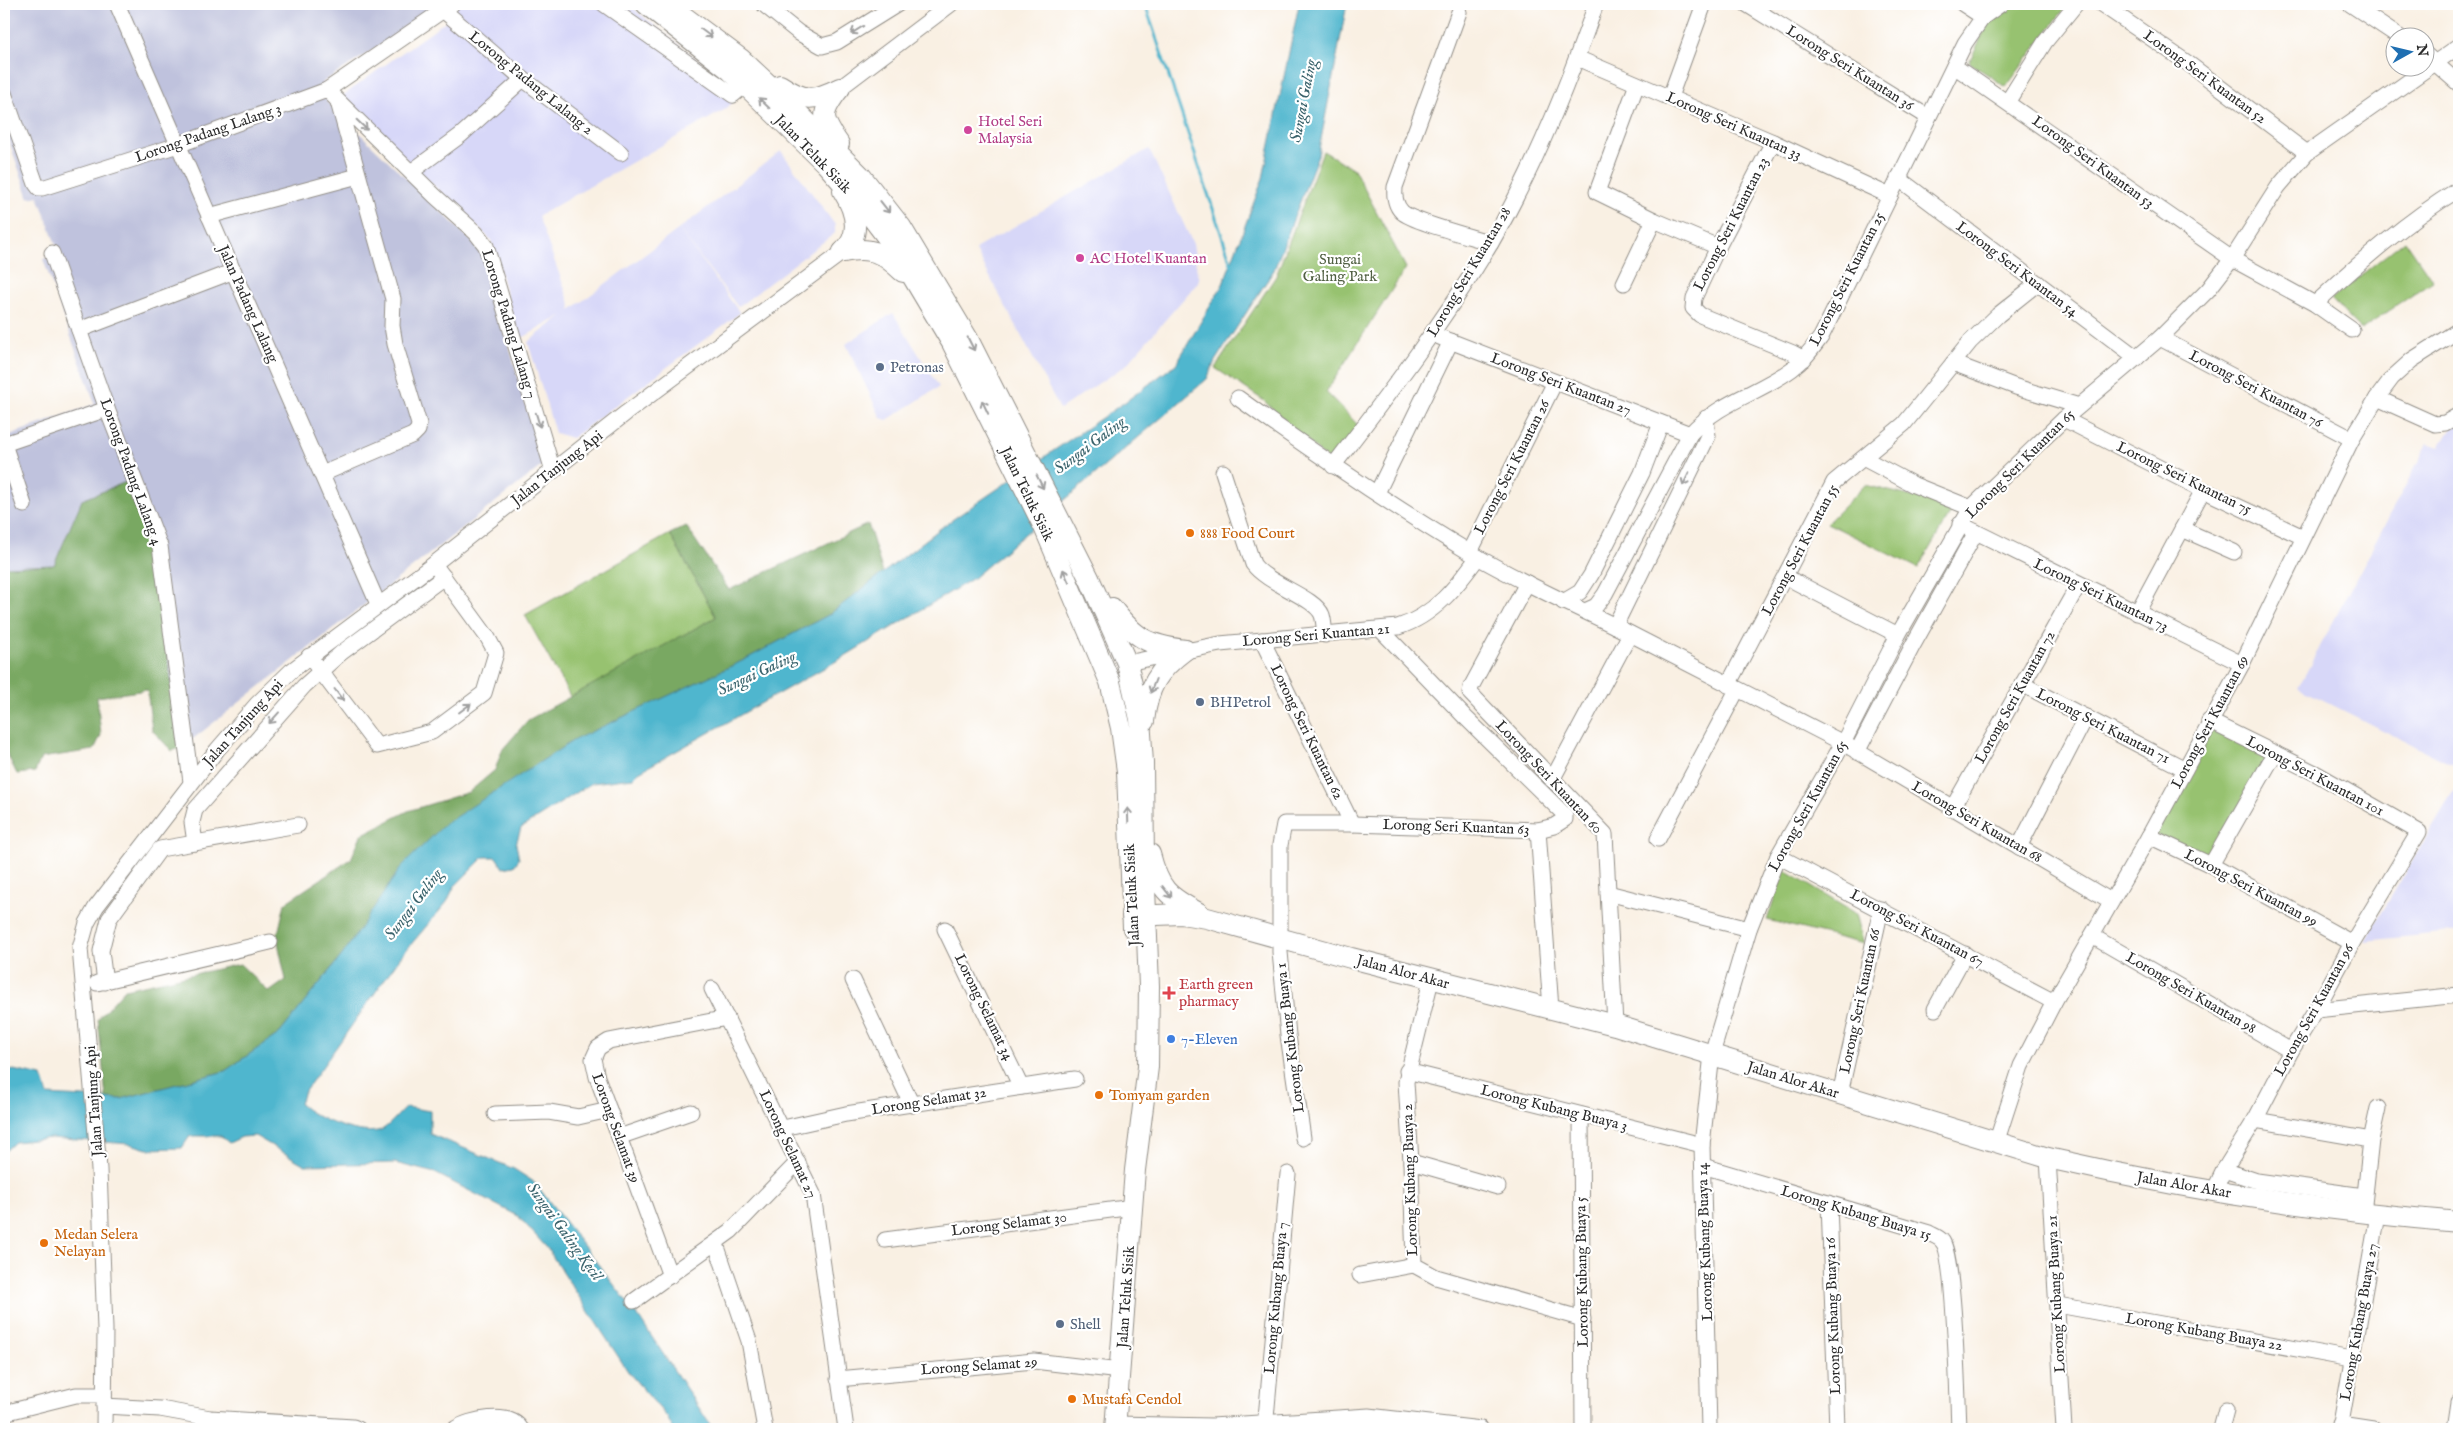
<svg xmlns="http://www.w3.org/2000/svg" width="2463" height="1433" viewBox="0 0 2463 1433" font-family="'IM FELL English',serif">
  <rect width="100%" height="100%" fill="#fff"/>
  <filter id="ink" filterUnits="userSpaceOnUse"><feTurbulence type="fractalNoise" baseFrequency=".02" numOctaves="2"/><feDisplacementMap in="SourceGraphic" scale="10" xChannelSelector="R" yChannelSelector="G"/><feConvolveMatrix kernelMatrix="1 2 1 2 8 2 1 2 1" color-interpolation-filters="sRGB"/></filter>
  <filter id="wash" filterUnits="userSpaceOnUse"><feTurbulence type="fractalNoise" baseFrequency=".0096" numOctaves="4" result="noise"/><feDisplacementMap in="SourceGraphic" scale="20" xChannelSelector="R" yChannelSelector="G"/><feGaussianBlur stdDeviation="1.12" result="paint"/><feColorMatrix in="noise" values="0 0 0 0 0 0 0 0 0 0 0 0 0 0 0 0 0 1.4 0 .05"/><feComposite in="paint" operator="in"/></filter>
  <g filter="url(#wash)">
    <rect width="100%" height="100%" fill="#f9f0e3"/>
    <g fill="#d7d7f8">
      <polygon points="448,4 628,4 729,85 735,95 732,103 724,110 538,216 571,306 569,311 679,229 740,313 572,438 555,433 528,342 563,315 524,337 519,337 491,240 341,97 454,15"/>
      <polygon points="1149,149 1193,244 1199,281 1126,365 1060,409 975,249"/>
      <polygon points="781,151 835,225 835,233 738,307 679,229"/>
      <polygon points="893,313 939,387 887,420 881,418 846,344"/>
      <polygon points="2459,424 2459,768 2298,688 2428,443 2440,447 2452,428"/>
      <polygon points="2459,782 2459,931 2365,941"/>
    </g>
    <polygon fill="#bfc2dd" points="4,4 425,5 427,12 423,18 323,82 327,102 482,251 543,465 180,749 154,562 4,568 4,437 95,404 43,259 59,253 38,196 29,198 4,127"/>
    <g fill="#97c26f" stroke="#61764d">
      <polygon points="2008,4 2068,4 2006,87 1969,62 1992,15"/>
      <polygon points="1323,151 1354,169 1406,268 1326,392 1358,425 1332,464 1263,400 1215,368 1276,276"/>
      <polygon points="2405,240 2433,281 2361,330 2331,299"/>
      <polygon points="1865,485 1954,507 1918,568 1827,523"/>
      <polygon points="670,534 716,617 571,698 525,615"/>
      <polygon points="2214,728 2268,754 2210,862 2155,834"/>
      <polygon points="1784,870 1856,914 1864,944 1767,920"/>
    </g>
    <g fill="#79a862" stroke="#526a46">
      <polygon points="126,482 155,561 180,748 172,751 152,730 147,690 97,697 101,735 94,750 41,758 35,772 17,774 4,748 4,567 54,565 82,500"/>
      <polygon points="868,524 883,573 830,614 742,661 575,740 343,954 280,1033 225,1071 122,1099 106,1098 98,1019 125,989 240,964 269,992 286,980 277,938 285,903 351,859 361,835 408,811 469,792 495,770 502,750 528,720 716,617 670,534 686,526 729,590"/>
    </g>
    <path fill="#50b6ce" stroke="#3e707c" d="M1299,4H1347L1318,155L1274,270L1215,361L1207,379L972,579L840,659L639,772L633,778L592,783L521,828L516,844L519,859L514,866L503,868L496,857H484L454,887L447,902L402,955L303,1094L300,1104C313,1118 365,1139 383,1129C391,1124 399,1113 406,1107L430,1111V1134L514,1169L534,1182L636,1313L713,1429H673L667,1417L629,1373L547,1248L518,1216L435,1173L395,1163L305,1165L255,1136L242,1137L229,1143L221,1136H190L182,1148L147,1149L130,1144L51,1138L15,1142L4,1152V1068L42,1076L48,1095L121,1099L225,1071L280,1033L343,954L401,867L446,823L574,740L742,661L830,614L946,524L1125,402L1176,364L1223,284L1263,178Z"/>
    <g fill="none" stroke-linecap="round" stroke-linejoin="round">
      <polyline stroke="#50b6ce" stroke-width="3" points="1145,4 1232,266"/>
    </g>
  </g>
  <g filter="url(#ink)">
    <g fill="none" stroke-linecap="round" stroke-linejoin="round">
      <defs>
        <g id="minor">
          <polyline points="117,4 378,604"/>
          <polyline points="604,4 733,95 745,85"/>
          <polyline points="763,4 799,33 822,46 837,42 898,4"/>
          <polyline points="1746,4 1928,117"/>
          <polyline points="1963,4 1983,17"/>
          <polyline points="2101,4 2189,64 2307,153"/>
          <polyline points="2350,4 2401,38"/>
          <polyline points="443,10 523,79 621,153"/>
          <path d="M1459,12L1395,187C1394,197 1395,205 1402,212C1413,222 1473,237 1491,243"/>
          <polyline points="2426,55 2459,84"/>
          <polyline points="1577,58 1773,142 1890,196"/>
          <polyline points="1954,66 2232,259 2315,304 2352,330"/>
          <polyline points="1637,84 1597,192 1654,220 1718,247"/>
          <polyline points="840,88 951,4"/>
          <polyline points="327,90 435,196 476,233 486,246 553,471"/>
          <polyline points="4,93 36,184 39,188 42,188 178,145 327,90 452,4"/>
          <polyline points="1670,97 1704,4"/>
          <polyline points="2008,101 2045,42 2076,4"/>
          <polyline points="1773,142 1718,247 1694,298 1693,308 1700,315 1793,353 1804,359"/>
          <polyline points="411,172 461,135 523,79"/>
          <polyline points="1898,178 2137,358"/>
          <polyline points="209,216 358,176"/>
          <polyline points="52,253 79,330"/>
          <polyline points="1624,283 1654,220"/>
          <path d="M2315,304C2360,262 2407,221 2459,189"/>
          <polyline points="1432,334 1690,434"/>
          <polyline points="2160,338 2352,439"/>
          <polyline points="1953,363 2016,387 2079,406"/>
          <path d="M1238,398C1313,452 1389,504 1469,552C1516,580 1566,602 1615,626L1843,743L2111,901"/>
          <polyline points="2377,398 2435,424 2445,423 2459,415"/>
          <polyline points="2064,419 2203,490 2303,537"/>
          <polyline points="4,444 107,409"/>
          <polyline points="4,444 24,505"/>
          <polyline points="1865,459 1914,485 1971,508"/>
          <path d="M1333,466C1389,394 1444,321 1491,243C1533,171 1569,82 1596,4"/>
          <path d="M1223,472L1253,564C1267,584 1315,597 1322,615C1324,621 1324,629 1325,635"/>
          <polyline points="322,474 413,435 418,430 419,424 395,344 392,326 393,299 338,102"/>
          <polyline points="1377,493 1451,341"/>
          <polyline points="1960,524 2242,664"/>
          <polyline points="2182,529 2234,552"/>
          <polyline points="1470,552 1555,382"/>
          <polyline points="1786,577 1898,635"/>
          <polyline points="1527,583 1471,687 1470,693 1605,834 1615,1025"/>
          <polyline points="1563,602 1580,592 1591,575 1642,473 1661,423"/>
          <path d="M1585,611L1596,606L1605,594L1690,434C1720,401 1758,394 1792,369C1804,360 1812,349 1821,337L1965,43L1983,17L2001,4"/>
          <polyline points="2137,613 2203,490"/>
          <polyline points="1615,626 1708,436 1706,418"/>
          <polyline points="1262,640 1352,824"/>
          <polyline points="309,656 377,746 432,732 484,693 496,653 488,638 434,564"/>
          <path d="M1127,663L1220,644L1398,627C1434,616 1457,586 1478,557"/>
          <polyline points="2022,684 2185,769"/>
          <polyline points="1728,685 1834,482 1904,424 1970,342 1998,315 2038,283"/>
          <polyline points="2209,721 2317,774 2419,832 2352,943 2316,1010 2291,1051 2255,1120 2224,1170 2214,1191"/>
          <polyline points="1857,752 1913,645 1976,532"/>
          <polyline points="1552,780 1630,634"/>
          <polyline points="191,782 160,546 107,409 79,330 234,271"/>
          <polyline points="1952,809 2079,584"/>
          <polyline points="1538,830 1551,1009"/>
          <polyline points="2149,836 2211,865 2352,943"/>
          <polyline points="1658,839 1737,690"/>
          <polyline points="195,843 192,822 195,810 304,686 341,653 444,577"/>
          <polyline points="2019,847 2086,717"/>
          <polyline points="1778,856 2054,1002"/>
          <polyline points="2211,865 2275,753"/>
          <polyline points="1608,893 1749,929"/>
          <polyline points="945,929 1021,1087"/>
          <polyline points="2092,936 2291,1051"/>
          <polyline points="853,980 912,1105"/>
          <polyline points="1431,980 1406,1082 1411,1162 1414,1265 1436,1277 1583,1319"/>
          <polyline points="105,982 101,951 109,919 160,849 298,825"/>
          <polyline points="97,983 270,942"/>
          <polyline points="712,989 813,1194 846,1429"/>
          <polyline points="1935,1009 1965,954"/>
          <polyline points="2316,1010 2459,995"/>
          <polyline points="1407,1071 1702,1145"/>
          <polyline points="1840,1094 1881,909"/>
          <polyline points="495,1114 549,1112 578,1117 609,1110"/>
          <polyline points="1581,1115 1583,1429"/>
          <polyline points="2255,1120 2371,1140"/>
          <polyline points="783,1128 846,1114 1075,1079"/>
          <polyline points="619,1137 691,1112"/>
          <polyline points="1303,1138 1288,1035 1280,952 1280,845 1284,824 1352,824 1538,830 1554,826 1565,819 1565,815 1465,717 1381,630"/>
          <polyline points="1996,1143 2021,1066 2054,1002 2149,836 2242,664 2352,439 2377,398 2392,378 2412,360 2459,330"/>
          <polyline points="2048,1158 2064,1429"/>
          <polyline points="1411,1162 1498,1187"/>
          <path d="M1703,1166L1929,1233C1932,1235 1939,1237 1942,1241C1954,1253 1958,1402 1959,1429"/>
          <polyline points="2224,1170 2257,1181 2364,1196"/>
          <polyline points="1829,1203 1837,1429"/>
          <polyline points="2364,1204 2371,1140 2378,1108"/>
          <polyline points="885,1240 1133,1207"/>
          <polyline points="716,1244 749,1341 765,1429"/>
          <polyline points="1360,1275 1414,1265"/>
          <polyline points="670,1276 597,1077 593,1059 598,1048 609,1041 727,1018"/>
          <polyline points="634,1301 731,1231 798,1162"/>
          <polyline points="2058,1305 2351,1359"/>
          <polyline points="838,1379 1034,1361 1120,1371"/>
          <polyline points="104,1406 160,1409 210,1418 353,1427 358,1429"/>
          <polyline points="4,1413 76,1395 104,1395"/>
          <polyline points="1116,1424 1212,1426 1369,1416 1481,1429"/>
          <polyline points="2340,1424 2373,1429"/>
          <polyline points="104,1429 105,1329 99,1169 80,948 87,923 96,907 217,750 257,704 291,671 434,564 626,413 843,252"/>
          <path d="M455,1429C469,1419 510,1411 521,1429"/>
          <polyline points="1265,1429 1288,1174"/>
          <polyline points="1709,1429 1702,1145 1712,1054 1749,929 1778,856 1843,743 1898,635 1971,508 2064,419 2160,338 2208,290 2232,259 2278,187 2307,153 2459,46"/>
          <polyline points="2221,1429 2226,1410"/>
          <polyline points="2340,1429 2378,1215"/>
          <polyline points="2455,1429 2459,1402"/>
        </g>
        <g id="major">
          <polyline points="646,4 731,71 826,164 867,211 896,249 952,343 1044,527 1110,682 1121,728 1127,771 1133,928"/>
          <polyline points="667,4 741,59 783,98 861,176 901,227 968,339 1089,578 1127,663 1140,719 1143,763 1144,864 1149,986 1148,1067 1135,1170 1115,1429"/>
          <path d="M780,85C806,102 813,101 840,88"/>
          <path d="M839,144C821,118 820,114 839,89"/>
          <path d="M843,252C862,235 856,212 843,191"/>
          <path d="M843,252C871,246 882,252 903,272"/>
          <path d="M1112,608C1135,638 1147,645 1185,650"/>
          <path d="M1144,721C1148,687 1157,671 1185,650"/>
          <path d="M1150,854C1159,889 1167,896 1199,913"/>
          <path d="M1132,916L1181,914L1207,918L1351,958L1615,1025L2048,1158C2183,1189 2321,1211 2459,1222"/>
        </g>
      </defs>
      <use href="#minor" stroke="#928e87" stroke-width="17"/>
      <use href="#major" stroke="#928e87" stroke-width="22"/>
      <use href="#minor" stroke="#fff" stroke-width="15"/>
      <use href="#major" stroke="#fff" stroke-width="20"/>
    </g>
    <defs><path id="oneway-shaft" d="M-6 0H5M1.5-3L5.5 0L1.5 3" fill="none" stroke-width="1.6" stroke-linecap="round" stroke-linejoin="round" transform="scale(1.25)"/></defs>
    <g stroke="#a0a0a0">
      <use href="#oneway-shaft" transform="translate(857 30) rotate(148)"/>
      <use href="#oneway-shaft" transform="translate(706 33) rotate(37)"/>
      <use href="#oneway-shaft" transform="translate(764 103) rotate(-136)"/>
      <use href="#oneway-shaft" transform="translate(362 125) rotate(44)"/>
      <use href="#oneway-shaft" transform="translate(885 207) rotate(52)"/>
      <use href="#oneway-shaft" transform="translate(971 344) rotate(63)"/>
      <use href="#oneway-shaft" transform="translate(985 407) rotate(-115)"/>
      <use href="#oneway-shaft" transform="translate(538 420) rotate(73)"/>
      <use href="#oneway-shaft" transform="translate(1686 479) rotate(116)"/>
      <use href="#oneway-shaft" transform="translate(1040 482) rotate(63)"/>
      <use href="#oneway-shaft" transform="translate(1066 576) rotate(-114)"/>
      <use href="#oneway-shaft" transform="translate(1153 686) rotate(111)"/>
      <use href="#oneway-shaft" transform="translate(339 695) rotate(53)"/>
      <use href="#oneway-shaft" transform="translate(465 708) rotate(-37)"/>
      <use href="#oneway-shaft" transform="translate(274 718) rotate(132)"/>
      <use href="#oneway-shaft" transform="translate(1128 815) rotate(-92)"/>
      <use href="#oneway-shaft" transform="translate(1167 892) rotate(52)"/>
    </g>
  </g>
  <g fill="#d1479c" stroke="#fff" stroke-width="2">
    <circle cx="968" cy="130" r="5"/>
    <circle cx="1080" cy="258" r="5"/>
  </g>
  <g fill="#5c6f8a" stroke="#fff" stroke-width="2">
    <circle cx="880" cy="367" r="5"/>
    <circle cx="1200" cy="702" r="5"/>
    <circle cx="1060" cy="1324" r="5"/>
  </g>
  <g fill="#e8710a" stroke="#fff" stroke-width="2">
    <circle cx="1190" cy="533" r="5"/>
    <circle cx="1099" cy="1095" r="5"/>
    <circle cx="44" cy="1243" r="5"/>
    <circle cx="1072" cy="1399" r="5"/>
  </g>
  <path fill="#e0444e" stroke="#fff" stroke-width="2" d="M1166.5 985.5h5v5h5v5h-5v5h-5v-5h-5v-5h5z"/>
  <circle fill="#3f7fe0" stroke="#fff" stroke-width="2" cx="1171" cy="1039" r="5"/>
  <g text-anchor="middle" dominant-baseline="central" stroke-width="4.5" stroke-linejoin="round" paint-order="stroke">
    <g font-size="15" fill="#2b2b2b" stroke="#fff">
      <text transform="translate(1850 68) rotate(32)">Lorong Seri Kuantan 36</text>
      <text transform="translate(2205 77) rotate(36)">Lorong Seri Kuantan 52</text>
      <text transform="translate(531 83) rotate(39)">Lorong Padang Lalang 2</text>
      <text transform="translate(1734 126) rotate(24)">Lorong Seri Kuantan 33</text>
      <text transform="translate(208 133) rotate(-19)">Lorong Padang Lalang 3</text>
      <text transform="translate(813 154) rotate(46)">Jalan Teluk Sisik</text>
      <text transform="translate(2093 162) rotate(36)">Lorong Seri Kuantan 53</text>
      <text transform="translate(1731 224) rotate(-63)">Lorong Seri Kuantan 23</text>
      <text transform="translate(2017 269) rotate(37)">Lorong Seri Kuantan 54</text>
      <text transform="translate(1469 272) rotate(-59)">Lorong Seri Kuantan 28</text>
      <text transform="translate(1847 279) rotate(-63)">Lorong Seri Kuantan 25</text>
      <text transform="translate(248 304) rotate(66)">Jalan Padang Lalang</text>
      <text transform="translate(509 324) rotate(73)">Lorong Padang Lalang 7</text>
      <text transform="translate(1561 384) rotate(21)">Lorong Seri Kuantan 27</text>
      <text transform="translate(2256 389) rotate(28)">Lorong Seri Kuantan 76</text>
      <text transform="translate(2020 464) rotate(-45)">Lorong Seri Kuantan 65</text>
      <text transform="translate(1512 467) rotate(-63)">Lorong Seri Kuantan 26</text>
      <text transform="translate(557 468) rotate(-38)">Jalan Tanjung Api</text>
      <text transform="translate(131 472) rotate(70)">Lorong Padang Lalang 4</text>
      <text transform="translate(2184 478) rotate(26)">Lorong Seri Kuantan 75</text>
      <text transform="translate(1027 494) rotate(64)">Jalan Teluk Sisik</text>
      <text transform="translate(1800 550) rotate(-62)">Lorong Seri Kuantan 55</text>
      <text transform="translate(2101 595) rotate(26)">Lorong Seri Kuantan 73</text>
      <text transform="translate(1316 635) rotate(-5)">Lorong Seri Kuantan 21</text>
      <text transform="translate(2015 697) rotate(-61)">Lorong Seri Kuantan 72</text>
      <text transform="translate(2210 722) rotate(-62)">Lorong Seri Kuantan 69</text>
      <text transform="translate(243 723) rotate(-48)">Jalan Tanjung Api</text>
      <text transform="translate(2103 726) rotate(27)">Lorong Seri Kuantan 71</text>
      <text transform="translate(1307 732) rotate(64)">Lorong Seri Kuantan 62</text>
      <text transform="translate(2315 776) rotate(28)">Lorong Seri Kuantan 101</text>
      <text transform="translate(1549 777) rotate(47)">Lorong Seri Kuantan 60</text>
      <text transform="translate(1808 806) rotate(-61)">Lorong Seri Kuantan 65</text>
      <text transform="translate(1977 822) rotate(30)">Lorong Seri Kuantan 68</text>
      <text transform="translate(1456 827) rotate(2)">Lorong Seri Kuantan 63</text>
      <text transform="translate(2251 888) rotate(28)">Lorong Seri Kuantan 99</text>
      <text transform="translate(1132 895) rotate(-93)">Jalan Teluk Sisik</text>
      <text transform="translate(1917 928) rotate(28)">Lorong Seri Kuantan 67</text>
      <text transform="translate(1403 972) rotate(15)">Jalan Alor Akar</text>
      <text transform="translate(2191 993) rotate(30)">Lorong Seri Kuantan 98</text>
      <text transform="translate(1860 1001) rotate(-78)">Lorong Seri Kuantan 66</text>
      <text transform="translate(984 1007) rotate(64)">Lorong Selamat 34</text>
      <text transform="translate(2314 1010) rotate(-61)">Lorong Seri Kuantan 96</text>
      <text transform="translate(1290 1038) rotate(-97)">Lorong Kubang Buaya 1</text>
      <text transform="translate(1793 1080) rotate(17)">Jalan Alor Akar</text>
      <text transform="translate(94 1101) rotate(-94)">Jalan Tanjung Api</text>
      <text transform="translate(929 1101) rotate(-9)">Lorong Selamat 32</text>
      <text transform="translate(1554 1108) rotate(14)">Lorong Kubang Buaya 3</text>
      <text transform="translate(616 1128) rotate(70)">Lorong Selamat 39</text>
      <text transform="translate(788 1144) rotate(65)">Lorong Selamat 27</text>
      <text transform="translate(1410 1180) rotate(-92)">Lorong Kubang Buaya 2</text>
      <text transform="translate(2184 1185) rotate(10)">Jalan Alor Akar</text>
      <text transform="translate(1856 1213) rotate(17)">Lorong Kubang Buaya 15</text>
      <text transform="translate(1009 1224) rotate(-7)">Lorong Selamat 30</text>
      <text transform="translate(1705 1242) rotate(-92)">Lorong Kubang Buaya 14</text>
      <text transform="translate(1582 1272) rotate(-91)">Lorong Kubang Buaya 5</text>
      <text transform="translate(2056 1294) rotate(-93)">Lorong Kubang Buaya 21</text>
      <text transform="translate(1126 1297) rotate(-86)">Jalan Teluk Sisik</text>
      <text transform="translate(1276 1298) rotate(-85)">Lorong Kubang Buaya 7</text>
      <text transform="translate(1833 1316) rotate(-92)">Lorong Kubang Buaya 16</text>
      <text transform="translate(2359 1322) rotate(-80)">Lorong Kubang Buaya 27</text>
      <text transform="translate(2204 1332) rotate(10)">Lorong Kubang Buaya 22</text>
      <text transform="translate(979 1366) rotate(-4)">Lorong Selamat 29</text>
    </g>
    <g font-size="15" fill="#b23c85" stroke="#fff" text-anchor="start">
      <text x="978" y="121">Hotel Seri<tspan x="978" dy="17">Malaysia</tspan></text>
      <text x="1090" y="258">AC Hotel Kuantan</text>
    </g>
    <g font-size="15" fill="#516043" stroke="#fff">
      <text x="1340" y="259">Sungai<tspan x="1340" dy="17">Galing Park</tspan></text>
    </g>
    <g font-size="15" fill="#4e5e75" stroke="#fff" text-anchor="start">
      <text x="890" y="367">Petronas</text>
      <text x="1210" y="702">BHPetrol</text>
      <text x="1070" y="1324">Shell</text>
    </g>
    <g font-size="15" fill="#c56008" stroke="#fff" text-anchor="start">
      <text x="1200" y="533">888 Food Court</text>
      <text x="1109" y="1095">Tomyam garden</text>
      <text x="54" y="1234">Medan Selera<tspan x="54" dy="17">Nelayan</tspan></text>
      <text x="1082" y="1399">Mustafa Cendol</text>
    </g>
    <g font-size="15" fill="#be3a42" stroke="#fff" text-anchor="start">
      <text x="1179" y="984">Earth green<tspan x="1179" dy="17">pharmacy</tspan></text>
    </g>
    <g font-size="15" fill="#366cbe" stroke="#fff" text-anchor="start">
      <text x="1181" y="1039">7-Eleven</text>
    </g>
    <g font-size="16" font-style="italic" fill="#3a636c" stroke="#fff">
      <text transform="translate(1304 101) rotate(-79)">Sungai Galing</text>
      <text transform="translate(1090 446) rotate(-37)">Sungai Galing</text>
      <text transform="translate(757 674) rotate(-25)">Sungai Galing</text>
      <text transform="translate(414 905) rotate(-53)">Sungai Galing</text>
      <text transform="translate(564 1232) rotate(54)">Sungai Galing Kecil</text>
    </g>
  </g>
  <rect width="2463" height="1433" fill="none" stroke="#fff" stroke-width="20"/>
  <g transform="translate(2410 52) rotate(82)"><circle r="24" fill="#ffffff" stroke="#aaaaaa"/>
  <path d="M0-4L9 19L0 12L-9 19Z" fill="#1f6fb2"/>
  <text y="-8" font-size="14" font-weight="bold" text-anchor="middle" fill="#2b2b2b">N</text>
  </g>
</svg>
